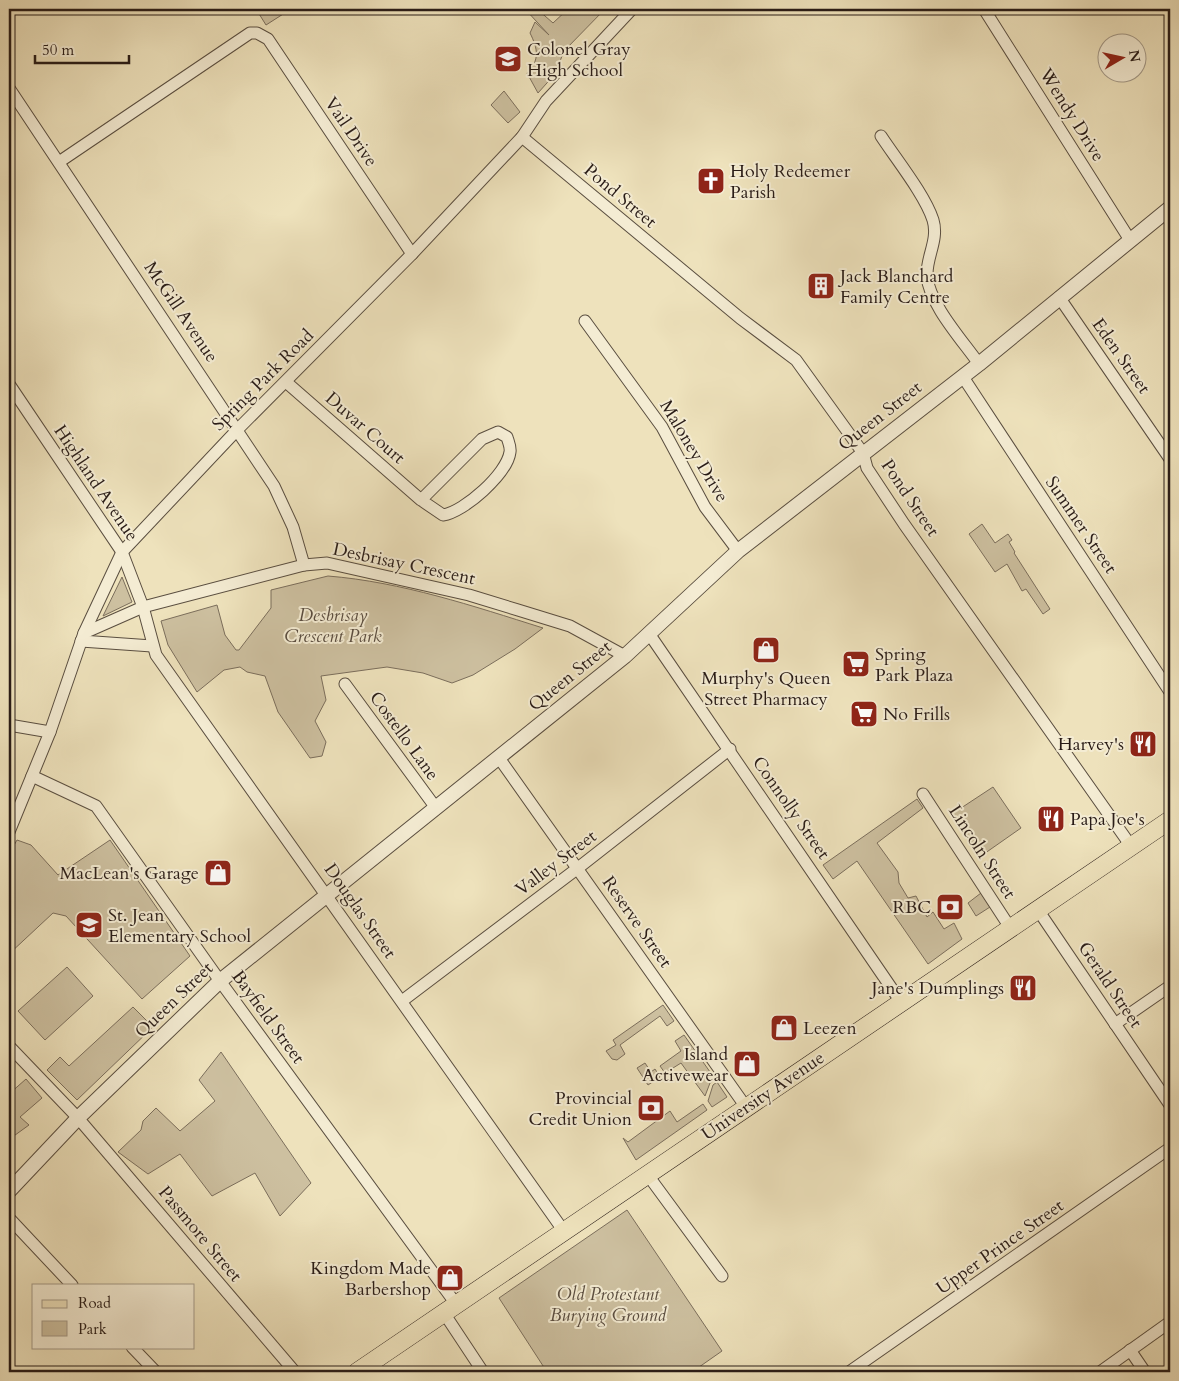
<svg xmlns="http://www.w3.org/2000/svg" width="1179" height="1381" viewBox="0 0 1179 1381" font-family="Cardo,serif">
  <rect width="100%" height="100%" fill="#eee2bc"/>
  <filter id="stains"><feTurbulence type="fractalNoise" baseFrequency=".004" numOctaves="4"/><feColorMatrix values="0 0 0 0 .2 0 0 0 0 .09 0 0 0 0 .02 0 0 0 .5 -.17"/></filter>
  <radialGradient id="worn" r=".72"><stop offset=".6" stop-color="#630" stop-opacity="0"/><stop offset="1" stop-color="#630" stop-opacity=".3"/></radialGradient>
  <g fill="#cdc0a0" stroke="#7b6e5c">
    <polygon points="256,9 291,9 266,25"/>
    <path d="M525,9H537L553,23L568,9H605L564,51L555,74L538,93L527,73C540,60 538,49 530,33L535,22L549,35Z"/>
    <polygon points="504,91 520,112 508,123 491,105"/>
    <polygon points="982,524 995,543 1008,534 1012,540 1009,542 1015,552 1014,553 1050,609 1043,614 1026,589 1022,591 1007,564 995,572 969,534"/>
    <path d="M328,576C402,582 473,606 543,628L515,649L473,675L452,683L423,673L387,667L321,676L326,700L315,721L326,742L322,756L310,758L278,712L265,676L247,672L240,667L224,670L197,692L168,645L161,621L217,605L225,635L236,650H239L271,608V590Z"/>
    <polygon points="122,577 132,602 103,616"/>
    <polygon points="993,787 1021,828 981,856 952,814"/>
    <polygon points="917,799 923,808 877,843 898,872 899,883 908,898 916,896 927,917 933,912 944,929 954,923 962,939 928,964 857,861 833,879 823,865"/>
    <polygon points="17,840 31,845 58,875 110,840 190,956 142,999 66,916 53,913 9,954 9,854"/>
    <polygon points="981,893 990,907 976,916 968,903"/>
    <polygon points="67,967 93,996 45,1040 18,1011"/>
    <polygon points="663,1005 674,1021 667,1026 660,1016 620,1045 625,1054 617,1060 612,1059 606,1051 616,1045 613,1040"/>
    <polygon points="133,1007 153,1027 77,1100 47,1070 60,1057 69,1066"/>
    <polygon points="684,1035 715,1079 710,1083 705,1096 681,1063 665,1073 660,1066 681,1051 675,1041"/>
    <polygon points="221,1052 311,1183 280,1216 255,1173 212,1196 180,1154 148,1174 118,1152 141,1130 143,1121 156,1108 180,1131 215,1101 199,1080"/>
    <polygon points="645,1063 651,1072 655,1069 660,1077 648,1085 637,1068"/>
    <polygon points="26,1079 42,1098 20,1117 29,1125 11,1138 9,1138 9,1094"/>
    <polygon points="717,1082 727,1097 712,1107 708,1101 713,1085"/>
    <polygon points="703,1104 707,1110 636,1160 623,1138 628,1142 670,1111 677,1122"/>
    <polygon points="627,1210 722,1351 692,1372 547,1372 499,1298"/>
  </g>
  <g fill="none" stroke-linecap="round" stroke-linejoin="round">
    <defs>
      <g id="minor">
        <polyline points="984,9 1130,240"/>
        <polyline points="9,88 274,486 293,527 304,565"/>
        <path d="M881,136C896,159 925,195 933,220C939,240 926,257 927,276C929,304 963,341 979,364"/>
        <polyline points="522,137 740,318 796,360 863,453 867,468 904,524 1131,846"/>
        <polyline points="59,162 250,33 257,33 268,39 412,254"/>
        <polyline points="1059,297 1170,459"/>
        <polyline points="585,321 662,427 705,507 738,551"/>
        <polyline points="963,377 1170,692"/>
        <path d="M286,382L421,500L443,515C464,512 507,474 510,452C511,447 508,441 507,437L498,432L482,439L421,500"/>
        <polyline points="9,384 122,552 143,607 156,655 563,1230"/>
        <polyline points="84,633 143,607 304,565 327,563 469,595 518,610 570,626 625,656"/>
        <polyline points="650,635 901,1002"/>
        <polyline points="81,641 152,646"/>
        <polyline points="345,684 436,808"/>
        <polyline points="9,725 50,732"/>
        <polyline points="499,758 746,1107"/>
        <polyline points="32,776 96,806 220,981 456,1304"/>
        <polyline points="923,794 1011,929"/>
        <polyline points="9,832 50,732 84,633 122,552 238,429 412,254 522,137 546,101 632,9"/>
        <polyline points="1038,910 1170,1105"/>
        <polyline points="402,1001 578,868 730,749"/>
        <polyline points="1115,1024 1170,986"/>
        <polyline points="9,1046 78,1118 295,1372"/>
        <polyline points="647,1174 722,1276"/>
        <polyline points="9,1218 72,1285"/>
        <polyline points="444,1313 483,1372"/>
        <polyline points="132,1347 156,1372"/>
        <polyline points="1130,1350 1145,1372"/>
        <polyline points="849,1372 1170,1148"/>
        <polyline points="1100,1372 1170,1322"/>
      </g>
      <polyline id="tertiary" points="9,1191 78,1118 220,981 625,656 738,551 979,364 1170,208"/>
      <polyline id="primary" points="357,1372 1170,820"/>
    </defs>
    <use href="#minor" stroke="#5a4e40" stroke-width="13"/>
    <use href="#tertiary" stroke="#5a4e40" stroke-width="16"/>
    <use href="#primary" stroke="#291c17" stroke-width="19"/>
    <use href="#minor" stroke="#f4ecd3" stroke-width="11"/>
    <use href="#tertiary" stroke="#f4ecd3" stroke-width="14"/>
    <use href="#primary" stroke="#eee2bc" stroke-width="18"/>
  </g>
  <defs>
    <symbol id="school-square" viewBox="-11 -11 22 22"><rect x="-9" y="-9" width="18" height="18" rx="4" fill="#8f2418" stroke="#f4ecd3"/><path d="M0-5L7-2L0 1L-7-2ZM-4 1L0 2.5L4 1V4Q0 6-4 4Z" fill="#fff"/></symbol>
    <symbol id="church-square" viewBox="-11 -11 22 22"><rect x="-9" y="-9" width="18" height="18" rx="4" fill="#8f2418" stroke="#f4ecd3"/><path d="M-1.2-6h2.4v3.5h3.3v2.4h-3.3V6h-2.4V-.1h-3.3v-2.4h3.3Z" fill="#fff"/></symbol>
    <symbol id="building-square" viewBox="-11 -11 22 22"><rect x="-9" y="-9" width="18" height="18" rx="4" fill="#8f2418" stroke="#f4ecd3"/><path d="M-4-6H4V6H1V3H-1V6H-4ZM-2.5-4.3h1.7v1.8h-1.7ZM.8-4.3h1.7v1.8H.8ZM-2.5-1h1.7V.8h-1.7ZM.8-1h1.7V.8H.8Z" fill="#fff"/></symbol>
    <symbol id="shop-square" viewBox="-11 -11 22 22"><rect x="-9" y="-9" width="18" height="18" rx="4" fill="#8f2418" stroke="#f4ecd3"/><path d="M-5-2.5h2.3a2.7 3.5 0 0 1 5.4 0H5L5.5 6h-11ZM-1.5-2.5h3a1.5 2.3 0 0 0-3 0Z" fill="#fff"/></symbol>
    <symbol id="supermarket-square" viewBox="-11 -11 22 22"><rect x="-9" y="-9" width="18" height="18" rx="4" fill="#8f2418" stroke="#f4ecd3"/><path d="M-6-5.5h2.5l.6 2H6L4.5 2H-2.5L-4.4-4H-6ZM-1.5 3.2a1.3 1.3 0 1 0 .1 0ZM3 3.2a1.3 1.3 0 1 0 .1 0Z" fill="#fff"/></symbol>
    <symbol id="restaurant-square" viewBox="-11 -11 22 22"><rect x="-9" y="-9" width="18" height="18" rx="4" fill="#8f2418" stroke="#f4ecd3"/><path d="M-5-6h1v4h1v-4h1v4h1v-4h1v5L-1.5 .5V6h-2V.5L-5-1ZM5-6V6H3V1.5H1.5Q1.5-4 5-6Z" fill="#fff"/></symbol>
    <symbol id="bank-square" viewBox="-11 -11 22 22"><rect x="-9" y="-9" width="18" height="18" rx="4" fill="#8f2418" stroke="#f4ecd3"/><path d="M-6-4H6V4H-6ZM0-2.3a2.3 2.3 0 1 0 0 4.6a2.3 2.3 0 1 0 0-4.6Z" fill="#fff"/></symbol>
  </defs>
  <g fill-rule="evenodd">
    <use href="#school-square" x="492" y="43" width="32" height="32"/>
    <use href="#church-square" x="695" y="165" width="32" height="32"/>
    <use href="#building-square" x="805" y="270" width="32" height="32"/>
    <use href="#shop-square" x="750" y="634" width="32" height="32"/>
    <use href="#supermarket-square" x="840" y="648" width="32" height="32"/>
    <use href="#supermarket-square" x="848" y="698" width="32" height="32"/>
    <use href="#restaurant-square" x="1127" y="728" width="32" height="32"/>
    <use href="#restaurant-square" x="1035" y="803" width="32" height="32"/>
    <use href="#shop-square" x="202" y="857" width="32" height="32"/>
    <use href="#bank-square" x="934" y="891" width="32" height="32"/>
    <use href="#school-square" x="73" y="909" width="32" height="32"/>
    <use href="#restaurant-square" x="1007" y="972" width="32" height="32"/>
    <use href="#shop-square" x="768" y="1012" width="32" height="32"/>
    <use href="#shop-square" x="731" y="1048" width="32" height="32"/>
    <use href="#bank-square" x="635" y="1092" width="32" height="32"/>
    <use href="#shop-square" x="434" y="1262" width="32" height="32"/>
  </g>
  <g text-anchor="middle" dominant-baseline="central" stroke-width="4" stroke-linejoin="round" paint-order="stroke">
    <g font-size="18" fill="#291c17" stroke="#f4ecd3" text-anchor="start">
      <text x="527" y="49">Colonel Gray<tspan x="527" dy="21">High School</tspan></text>
      <text x="730" y="171">Holy Redeemer<tspan x="730" dy="21">Parish</tspan></text>
      <text x="840" y="276">Jack Blanchard<tspan x="840" dy="21">Family Centre</tspan></text>
      <text x="875" y="654">Spring<tspan x="875" dy="21">Park Plaza</tspan></text>
      <text x="766" y="678" text-anchor="middle">Murphy's Queen<tspan x="766" dy="21">Street Pharmacy</tspan></text>
      <text x="883" y="714">No Frills</text>
      <text x="1124" y="744" text-anchor="end">Harvey's</text>
      <text x="1070" y="819">Papa Joe's</text>
      <text x="199" y="873" text-anchor="end">MacLean's Garage</text>
      <text x="931" y="907" text-anchor="end">RBC</text>
      <text x="108" y="915">St. Jean<tspan x="108" dy="21">Elementary School</tspan></text>
      <text x="1004" y="988" text-anchor="end">Jane's Dumplings</text>
      <text x="803" y="1028">Leezen</text>
      <text x="728" y="1054" text-anchor="end">Island<tspan x="728" dy="21">Activewear</tspan></text>
      <text x="632" y="1098" text-anchor="end">Provincial<tspan x="632" dy="21">Credit Union</tspan></text>
      <text x="431" y="1268" text-anchor="end">Kingdom Made<tspan x="431" dy="21">Barbershop</tspan></text>
    </g>
    <g font-size="18" fill="#291c17" stroke="#f4ecd3">
      <text transform="translate(1072 115) rotate(58)">Wendy Drive</text>
      <text transform="translate(351 132) rotate(56)">Vail Drive</text>
      <text transform="translate(620 196) rotate(40)">Pond Street</text>
      <text transform="translate(181 312) rotate(56)">McGill Avenue</text>
      <text transform="translate(1121 356) rotate(55)">Eden Street</text>
      <text transform="translate(263 380) rotate(-45)">Spring Park Road</text>
      <text transform="translate(880 416) rotate(-38)">Queen Street</text>
      <text transform="translate(365 428) rotate(41)">Duvar Court</text>
      <text transform="translate(694 451) rotate(59)">Maloney Drive</text>
      <text transform="translate(96 483) rotate(56)">Highland Avenue</text>
      <text transform="translate(910 498) rotate(56)">Pond Street</text>
      <text transform="translate(1081 525) rotate(56)">Summer Street</text>
      <text transform="translate(404 564) rotate(12)">Desbrisay Crescent</text>
      <text transform="translate(570 676) rotate(-39)">Queen Street</text>
      <text transform="translate(404 736) rotate(54)">Costello Lane</text>
      <text transform="translate(791 808) rotate(55)">Connolly Street</text>
      <text transform="translate(982 852) rotate(57)">Lincoln Street</text>
      <text transform="translate(556 863) rotate(-37)">Valley Street</text>
      <text transform="translate(360 911) rotate(55)">Douglas Street</text>
      <text transform="translate(637 922) rotate(55)">Reserve Street</text>
      <text transform="translate(1110 985) rotate(56)">Gerald Street</text>
      <text transform="translate(174 1000) rotate(-44)">Queen Street</text>
      <text transform="translate(268 1017) rotate(54)">Bayfield Street</text>
      <text transform="translate(763 1096) rotate(-34)">University Avenue</text>
      <text transform="translate(200 1234) rotate(50)">Passmore Street</text>
      <text transform="translate(1000 1247) rotate(-35)">Upper Prince Street</text>
    </g>
    <g font-size="18" font-style="italic" fill="#5a4d40" stroke="#f4ecd3">
      <text x="333" y="615">Desbrisay<tspan x="333" dy="21">Crescent Park</tspan></text>
      <text x="608" y="1294">Old Protestant<tspan x="608" dy="21">Burying Ground</tspan></text>
    </g>
  </g>
  <rect width="1179" height="1381" fill="none" stroke="#eee2bc" stroke-width="30"/>
  <rect x="10" y="10" width="1159" height="1361" fill="none" stroke="#291c17" stroke-width="2.5"/>
  <rect x="15" y="15" width="1149" height="1351" fill="none" stroke="#291c17"/>
  <rect x="32" y="1284" width="162" height="65" fill="#f4ecd3" stroke="#a39988"/>
  <rect x="42" y="1300" width="25" height="8" fill="#eee2bc" stroke="#a39988"/>
  <text x="78" y="1308" font-size="15" fill="#291c17">Road</text>
  <rect x="42" y="1321" width="25" height="15" fill="#cdc0a0" stroke="#a39988"/>
  <text x="78" y="1334" font-size="15" fill="#291c17">Park</text>
  <g transform="translate(1122 58) rotate(81)"><circle r="24" fill="#f4ecd3" stroke="#a39988"/>
  <path d="M0-4L9 19L0 12L-9 19Z" fill="#8f2418"/>
  <text y="-8" font-size="14" font-weight="bold" text-anchor="middle" fill="#291c17">N</text>
  </g>
  <path d="M35 55v8h94v-8" fill="none" stroke="#291c17" stroke-width="2.5"/>
  <text x="42" y="55" font-size="15" fill="#291c17" stroke="#f4ecd3" stroke-width="4" paint-order="stroke">50 m</text>
  <rect width="100%" height="100%" filter="url(#stains)"/>
  <rect width="100%" height="100%" fill="url(#worn)"/>
</svg>
